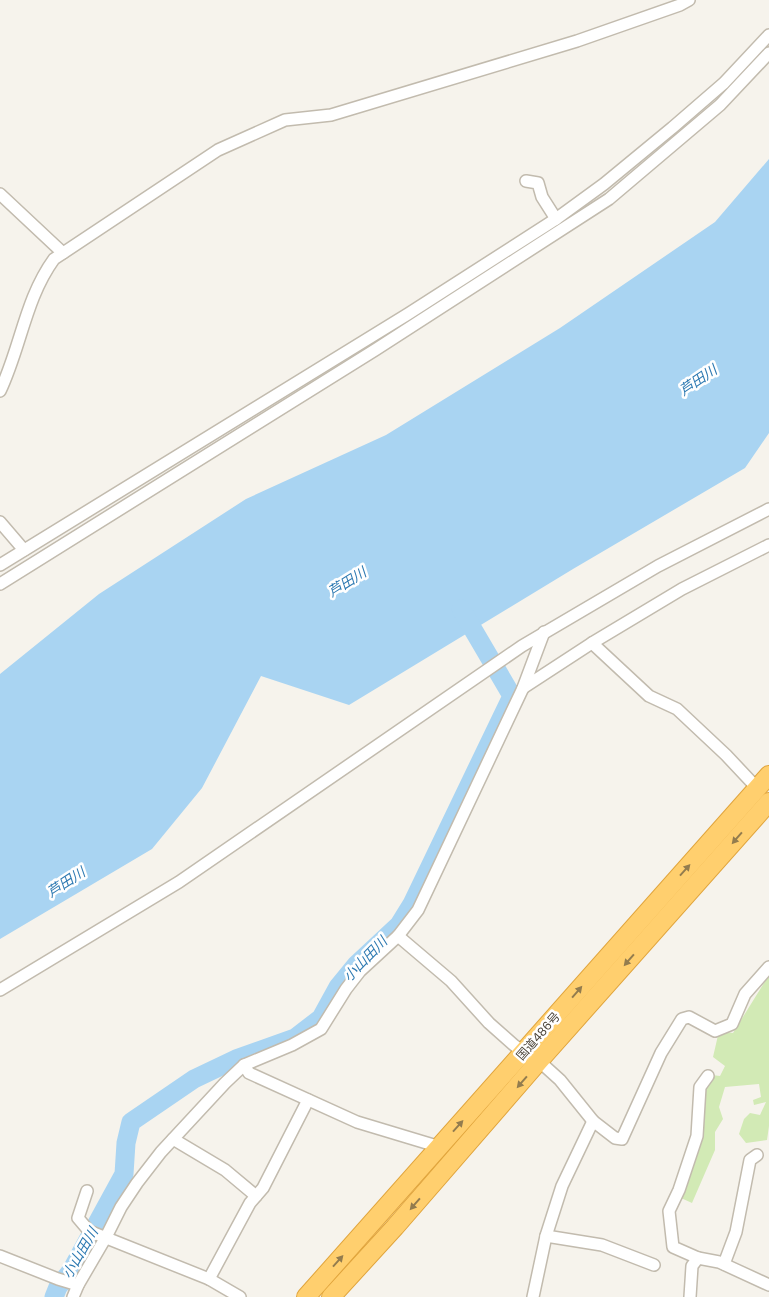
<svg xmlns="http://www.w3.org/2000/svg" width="769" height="1297" viewBox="0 0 769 1297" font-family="Poppins,'Noto Sans JP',sans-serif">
  <rect width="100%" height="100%" fill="#f6f3ec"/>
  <polygon fill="#d2eab5" points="769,975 769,1126 767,1140 746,1143 739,1134 744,1119 750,1113 760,1115 766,1102 754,1105 753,1100 761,1097 759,1084 725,1087 719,1107 723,1119 715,1132 715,1150 692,1203 681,1198 703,1135 704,1092 712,1075 720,1076 725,1066 713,1057 719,1031 733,1033"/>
  <polygon fill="#a9d4f2" points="769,159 769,433 745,468 573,569 349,705 261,676 202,788 152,849 0,939 0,674 99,594 246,499 386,435 560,328 715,222"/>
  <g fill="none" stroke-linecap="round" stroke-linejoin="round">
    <polyline stroke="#a9d4f2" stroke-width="19" points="54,1297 58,1287 71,1271 124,1174 126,1143 131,1122 194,1079 236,1059 295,1038 321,1018 338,987 356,965 399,925 412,904 512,696 461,609"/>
    <defs>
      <g id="minor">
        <polyline points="526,181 538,183 542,197 556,219"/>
        <polyline points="0,194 63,253"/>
        <path d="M0,391C21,347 25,299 54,259L218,150L285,120L331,115L577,41L680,5L689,0"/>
        <polyline points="0,522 24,550"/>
        <polyline points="0,565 408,314 556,219 604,184 672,128 724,83 769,35"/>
        <polyline points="0,584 375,350 609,199 720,105 769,53"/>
        <polyline points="592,643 649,696 677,709 726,755 757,788"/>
        <polyline points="523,688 592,643 682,589 769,545"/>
        <polyline points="398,936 451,981 489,1023 515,1046 539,1061 560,1080 593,1121 615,1138 622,1139 661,1053 682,1019 689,1017 715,1031 732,1024 745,994 769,967"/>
        <polyline points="0,990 179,882 522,646 658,566 769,509"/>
        <polyline points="244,1065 249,1073 357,1122 440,1147"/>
        <polyline points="173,1139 225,1170 256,1196"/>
        <polyline points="87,1191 78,1218 89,1231 209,1279 240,1297"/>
        <polyline points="546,1236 602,1245 654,1265"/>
        <polyline points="0,1256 58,1279 78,1285"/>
        <polyline points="698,1258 673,1247 669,1211 679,1190 697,1136 700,1087 708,1076"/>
        <polyline points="724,1264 736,1232 750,1160 757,1155"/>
        <polyline points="209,1279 250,1203 263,1188 308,1100"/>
        <polyline points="73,1297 78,1285 106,1237 121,1207 137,1183 161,1152 225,1083 244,1065 292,1045 321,1029 346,989 360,971 398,936 418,910 523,688 544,632"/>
        <polyline points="533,1297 546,1236 562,1186 593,1121"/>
        <polyline points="690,1297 692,1266 698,1258 719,1262 769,1285"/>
      </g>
      <g id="highway">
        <polyline points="306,1297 769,775"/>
        <polyline points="331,1297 395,1227 539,1061 769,802"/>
      </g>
    </defs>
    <use href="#minor" stroke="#c2bbae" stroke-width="14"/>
    <use href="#highway" stroke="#e0a43c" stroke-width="20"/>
    <use href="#minor" stroke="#fff" stroke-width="11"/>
    <use href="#highway" stroke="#ffcf6e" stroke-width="18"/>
  </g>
  <defs><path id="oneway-solid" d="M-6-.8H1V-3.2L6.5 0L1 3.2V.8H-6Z" transform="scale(1.25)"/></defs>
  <g fill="#937c4e">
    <use href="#oneway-solid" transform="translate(737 838) rotate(131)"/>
    <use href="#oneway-solid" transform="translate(685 870) rotate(-48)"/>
    <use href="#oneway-solid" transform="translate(629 960) rotate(131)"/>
    <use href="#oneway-solid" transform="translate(577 992) rotate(-49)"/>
    <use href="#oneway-solid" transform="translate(522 1082) rotate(131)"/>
    <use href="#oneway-solid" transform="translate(458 1126) rotate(-48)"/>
    <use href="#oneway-solid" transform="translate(415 1204) rotate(131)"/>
    <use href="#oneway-solid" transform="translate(338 1261) rotate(-48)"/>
  </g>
  <g text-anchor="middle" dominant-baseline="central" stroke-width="5" stroke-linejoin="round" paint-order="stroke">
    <g font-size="12" fill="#4b4439" stroke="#fff">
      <text transform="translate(538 1036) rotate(-49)">国道486号</text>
    </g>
    <g font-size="14" font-style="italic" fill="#2e7ab2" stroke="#fff">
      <text transform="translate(698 380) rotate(-34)">芦田川</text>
      <text transform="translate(347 582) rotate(-32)">芦田川</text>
      <text transform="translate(66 882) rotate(-33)">芦田川</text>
      <text transform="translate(365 959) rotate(-46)">小山田川</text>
      <text transform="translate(80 1253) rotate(-60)">小山田川</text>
    </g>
  </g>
</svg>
